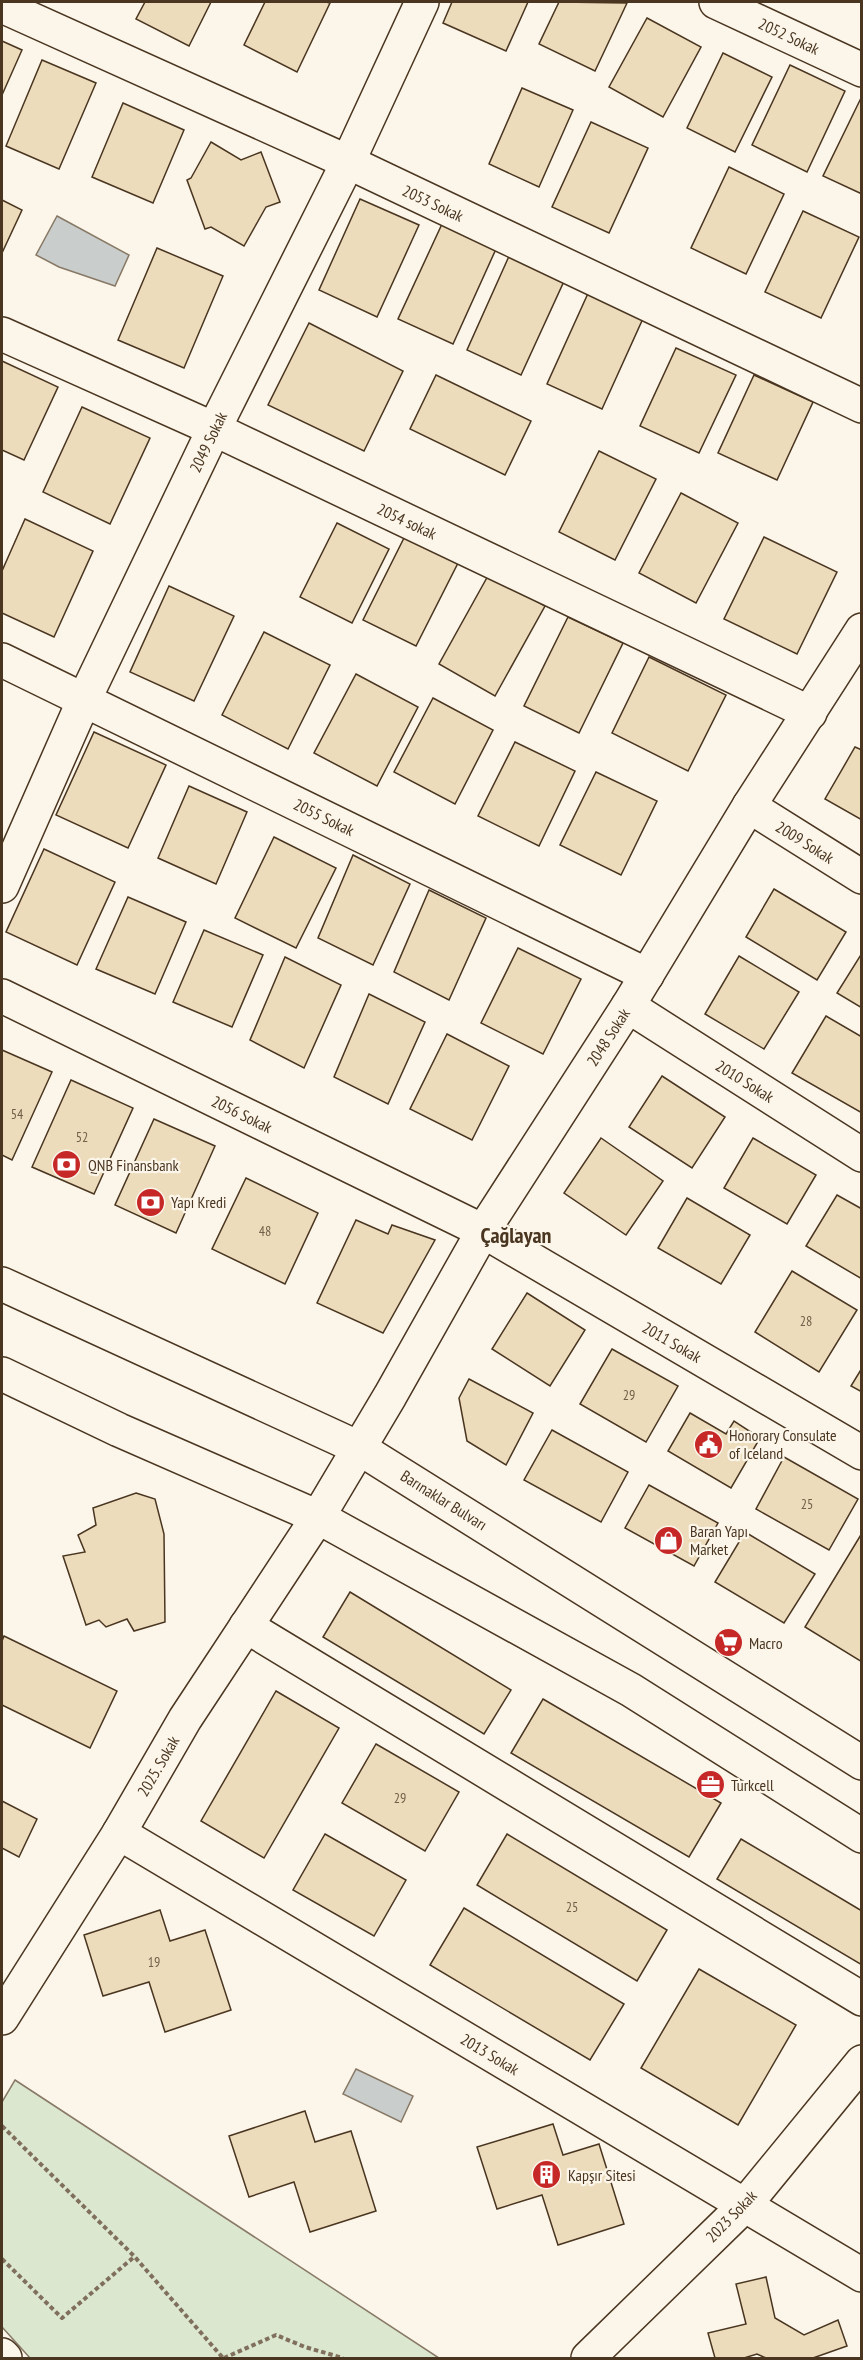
<svg xmlns="http://www.w3.org/2000/svg" width="863" height="2360" viewBox="0 0 863 2360" font-family="'PT Sans Narrow',sans-serif">
  <rect width="100%" height="100%" fill="#fbf6e9"/>
  <polygon fill="#dce7d0" stroke="#887966" stroke-width="1.5" points="15,2080 439,2358 30,2358 2,2327 2,2102"/>
  <g fill="#c9cecd" stroke="#887966" stroke-width="1.5">
    <polygon points="57,216 129,255 115,286 59,267 36,255"/>
    <polygon points="356,2069 413,2096 401,2122 343,2094"/>
  </g>
  <g fill="#ecdcbc" stroke="#4a3520" stroke-width="1.5">
    <polygon points="145,2 211,2 189,46 136,19"/>
    <polygon points="265,2 326,2 330,3 297,72 244,45"/>
    <polygon points="452,2 528,2 506,51 443,23"/>
    <polygon points="559,2 627,3 595,71 539,44"/>
    <polygon points="647,18 701,47 663,117 609,87"/>
    <polygon points="2,41 22,50 2,95"/>
    <polygon points="723,53 772,77 735,152 687,128"/>
    <polygon points="42,60 96,83 59,169 6,146"/>
    <polygon points="790,65 845,91 807,172 752,145"/>
    <polygon points="522,88 573,110 539,187 489,164"/>
    <polygon points="862,96 862,194 823,176"/>
    <polygon points="123,103 184,130 153,203 92,177"/>
    <polygon points="591,122 648,148 609,233 552,207"/>
    <polygon points="211,142 241,160 261,152 280,202 266,207 244,246 211,227 205,229 187,180 191,178"/>
    <polygon points="729,167 784,194 746,274 691,248"/>
    <polygon points="360,199 419,225 377,317 319,290"/>
    <polygon points="2,200 22,210 2,253"/>
    <polygon points="803,211 859,237 821,318 765,292"/>
    <polygon points="442,224 496,249 453,344 398,319"/>
    <polygon points="157,248 223,276 184,368 118,340"/>
    <polygon points="510,254 565,279 521,375 467,350"/>
    <polygon points="590,289 645,314 602,409 547,384"/>
    <polygon points="309,323 403,371 364,451 268,405"/>
    <polygon points="676,348 736,375 699,453 640,426"/>
    <polygon points="2,361 58,387 24,460 2,450"/>
    <polygon points="436,375 531,421 505,475 410,429"/>
    <polygon points="754,375 813,402 777,480 718,453"/>
    <polygon points="82,407 150,438 110,524 43,492"/>
    <polygon points="599,451 656,479 615,560 559,532"/>
    <polygon points="681,493 738,523 696,603 639,573"/>
    <polygon points="25,519 93,551 54,637 2,613 2,571"/>
    <polygon points="337,523 389,549 352,623 300,597"/>
    <polygon points="405,536 458,563 416,646 363,620"/>
    <polygon points="764,537 837,572 797,654 724,619"/>
    <polygon points="489,574 545,606 495,696 439,664"/>
    <polygon points="169,586 234,616 194,701 130,672"/>
    <polygon points="568,617 623,643 579,733 524,706"/>
    <polygon points="264,632 330,665 288,749 222,715"/>
    <polygon points="649,657 726,695 688,771 612,733"/>
    <polygon points="356,674 418,707 377,786 314,753"/>
    <polygon points="433,698 493,730 455,804 394,772"/>
    <polygon points="94,732 166,765 128,848 56,815"/>
    <polygon points="515,742 575,771 539,846 478,816"/>
    <polygon points="855,747 862,750 862,820 825,799"/>
    <polygon points="596,772 657,801 621,875 560,845"/>
    <polygon points="189,786 247,812 216,884 158,858"/>
    <polygon points="274,837 336,868 296,948 235,918"/>
    <polygon points="44,849 115,882 77,965 6,932"/>
    <polygon points="353,855 410,884 373,965 318,938"/>
    <polygon points="774,889 846,932 817,980 746,937"/>
    <polygon points="429,890 486,918 449,1000 394,972"/>
    <polygon points="128,897 186,922 155,994 96,969"/>
    <polygon points="204,930 263,955 232,1027 173,1002"/>
    <polygon points="518,948 581,979 543,1054 481,1023"/>
    <polygon points="862,953 862,1008 837,993"/>
    <polygon points="739,956 799,992 764,1049 705,1014"/>
    <polygon points="285,957 341,985 304,1068 250,1040"/>
    <polygon points="369,994 425,1022 388,1104 334,1077"/>
    <polygon points="826,1016 862,1037 862,1113 792,1073"/>
    <polygon points="447,1034 509,1066 472,1140 410,1109"/>
    <polygon points="2,1050 52,1072 12,1160 2,1155"/>
    <polygon points="662,1076 725,1117 692,1168 629,1127"/>
    <polygon points="71,1080 133,1108 94,1194 32,1167"/>
    <polygon points="154,1119 215,1146 176,1233 115,1205"/>
    <polygon points="601,1138 663,1181 626,1235 564,1193"/>
    <polygon points="753,1138 816,1175 787,1224 724,1188"/>
    <polygon points="246,1178 318,1213 285,1284 212,1249"/>
    <polygon points="837,1195 862,1209 862,1279 806,1246"/>
    <polygon points="687,1198 750,1235 721,1284 658,1248"/>
    <polygon points="356,1220 388,1234 392,1225 435,1240 383,1333 317,1303"/>
    <polygon points="792,1271 857,1310 819,1372 755,1332"/>
    <polygon points="527,1293 585,1330 550,1386 492,1349"/>
    <polygon points="612,1349 678,1386 646,1442 580,1404"/>
    <polygon points="862,1368 862,1392 851,1386"/>
    <polygon points="469,1379 533,1413 506,1465 467,1441 459,1398"/>
    <polygon points="690,1413 726,1434 734,1421 760,1438 731,1488 668,1451"/>
    <polygon points="552,1430 628,1472 601,1522 524,1480"/>
    <polygon points="784,1457 858,1499 829,1550 756,1509"/>
    <polygon points="649,1485 718,1523 694,1566 625,1528"/>
    <polygon points="136,1493 155,1499 164,1534 165,1622 134,1631 127,1619 106,1627 99,1620 86,1625 63,1556 85,1552 78,1535 96,1525 93,1508"/>
    <polygon points="745,1532 815,1574 784,1623 715,1582"/>
    <polygon points="862,1533 862,1662 805,1627"/>
    <polygon points="350,1592 511,1690 484,1734 323,1637"/>
    <polygon points="4,1636 117,1691 90,1748 2,1705 2,1641"/>
    <polygon points="276,1691 339,1728 264,1858 201,1821"/>
    <polygon points="543,1699 721,1803 689,1857 511,1753"/>
    <polygon points="376,1744 459,1792 425,1851 342,1803"/>
    <polygon points="2,1801 37,1819 19,1857 2,1848"/>
    <polygon points="325,1834 406,1880 374,1936 293,1890"/>
    <polygon points="507,1834 667,1930 637,1981 477,1885"/>
    <polygon points="741,1839 862,1911 862,1965 717,1879"/>
    <polygon points="464,1908 624,2004 590,2060 430,1965"/>
    <polygon points="160,1910 170,1941 205,1930 231,2010 165,2032 149,1982 103,1996 84,1935"/>
    <polygon points="699,1969 796,2025 738,2125 641,2068"/>
    <polygon points="305,2111 315,2142 351,2131 376,2211 310,2232 294,2182 249,2197 229,2136"/>
    <polygon points="553,2124 563,2155 599,2144 624,2224 558,2245 542,2195 497,2209 477,2147"/>
    <polygon points="766,2277 775,2318 804,2335 838,2320 847,2346 813,2358 766,2358 757,2354 744,2358 715,2358 708,2333 746,2324 736,2284"/>
  </g>
  <g fill="none" stroke-linecap="round" stroke-linejoin="round">
    <defs>
      <g id="minor">
        <polyline points="716,2 862,70"/>
        <polyline points="2,6 348,162 862,406"/>
        <polyline points="2,334 214,429 810,713"/>
        <polyline points="2,660 647,975"/>
        <polyline points="749,806 862,877"/>
        <polyline points="2,886 84,700 214,429 348,162 422,2"/>
        <polyline points="2,996 483,1231 862,1453"/>
        <polyline points="628,1006 862,1155"/>
        <polyline points="246,1626 862,1999"/>
        <polyline points="119,1833 862,2275"/>
        <polyline points="2,2018 119,1833 185,1719 318,1517 390,1396 483,1231 628,1006 749,806 862,630"/>
        <polyline points="2,2355 5,2358"/>
        <polyline points="588,2358 744,2206 862,2062"/>
      </g>
      <g id="major">
        <polyline points="2,1284 359,1448 862,1763"/>
        <polyline points="2,1374 119,1430 318,1517 631,1690 862,1836"/>
      </g>
    </defs>
    <use href="#minor" stroke="#4a3520" stroke-width="36"/>
    <use href="#major" stroke="#4a3520" stroke-width="36"/>
    <g stroke="#7f6f5c" stroke-width="4" stroke-dasharray="4.5 3" stroke-linecap="butt">
      <polyline points="2,2126 134,2256 223,2358"/>
      <polyline points="2,2259 62,2318 134,2257"/>
      <polyline points="224,2358 276,2335 305,2347 343,2358"/>
    </g>
    <use href="#minor" stroke="#fbf6e9" stroke-width="33"/>
    <use href="#major" stroke="#fbf6e9" stroke-width="33"/>
  </g>
  <defs>
    <symbol id="bank-disc" viewBox="-11 -11 22 22"><circle r="9.5" fill="#c62828" stroke="#fbf6e9"/><path d="M-6-4H6V4H-6ZM0-2.3a2.3 2.3 0 1 0 0 4.6a2.3 2.3 0 1 0 0-4.6Z" fill="#fff"/></symbol>
    <symbol id="civic-disc" viewBox="-11 -11 22 22"><circle r="9.5" fill="#c62828" stroke="#fbf6e9"/><path d="M-.6-6.5H3V-4.5H.6V-3L4-1V1h2V6H-6V1h2V-1L-.6-3ZM-1.2 2.5V6h2.4V2.5Z" fill="#fff"/></symbol>
    <symbol id="shop-disc" viewBox="-11 -11 22 22"><circle r="9.5" fill="#c62828" stroke="#fbf6e9"/><path d="M-5-2.5h2.3a2.7 3.5 0 0 1 5.4 0H5L5.5 6h-11ZM-1.5-2.5h3a1.5 2.3 0 0 0-3 0Z" fill="#fff"/></symbol>
    <symbol id="supermarket-disc" viewBox="-11 -11 22 22"><circle r="9.5" fill="#c62828" stroke="#fbf6e9"/><path d="M-6-5.5h2.5l.6 2H6L4.5 2H-2.5L-4.4-4H-6ZM-1.5 3.2a1.3 1.3 0 1 0 .1 0ZM3 3.2a1.3 1.3 0 1 0 .1 0Z" fill="#fff"/></symbol>
    <symbol id="office-disc" viewBox="-11 -11 22 22"><circle r="9.5" fill="#c62828" stroke="#fbf6e9"/><path d="M-6-3h4V-5.5h4V-3h4V5H-6ZM-1-4.5V-3h2v-1.5ZM-6 0V1H6V0Z" fill="#fff"/></symbol>
    <symbol id="building-disc" viewBox="-11 -11 22 22"><circle r="9.5" fill="#c62828" stroke="#fbf6e9"/><path d="M-4-6H4V6H1V3H-1V6H-4ZM-2.5-4.3h1.7v1.8h-1.7ZM.8-4.3h1.7v1.8H.8ZM-2.5-1h1.7V.8h-1.7ZM.8-1h1.7V.8H.8Z" fill="#fff"/></symbol>
  </defs>
  <g fill-rule="evenodd">
    <use href="#bank-disc" x="50" y="1148" width="33" height="33"/>
    <use href="#bank-disc" x="134" y="1186" width="33" height="33"/>
    <use href="#civic-disc" x="692" y="1428" width="33" height="33"/>
    <use href="#shop-disc" x="652" y="1524" width="33" height="33"/>
    <use href="#supermarket-disc" x="712" y="1626" width="33" height="33"/>
    <use href="#office-disc" x="694" y="1768" width="33" height="33"/>
    <use href="#building-disc" x="530" y="2158" width="33" height="33"/>
  </g>
  <g text-anchor="middle" dominant-baseline="central" stroke-width="4.5" stroke-linejoin="round" paint-order="stroke">
    <g font-size="14" fill="#725f47">
      <text x="17" y="1114">54</text>
      <text x="82" y="1137">52</text>
      <text x="265" y="1231">48</text>
      <text x="806" y="1321">28</text>
      <text x="629" y="1395">29</text>
      <text x="807" y="1504">25</text>
      <text x="400" y="1798">29</text>
      <text x="572" y="1907">25</text>
      <text x="154" y="1962">19</text>
    </g>
    <g font-size="16" fill="#4a3520" stroke="#fbf6e9">
      <text transform="translate(789 36) rotate(25)">2052 Sokak</text>
      <text transform="translate(433 203) rotate(25)">2053 Sokak</text>
      <text transform="translate(208 442) rotate(-64)">2049 Sokak</text>
      <text transform="translate(407 521) rotate(25)">2054 sokak</text>
      <text transform="translate(324 817) rotate(26)">2055 Sokak</text>
      <text transform="translate(805 842) rotate(32)">2009 Sokak</text>
      <text transform="translate(608 1037) rotate(-57)">2048 Sokak</text>
      <text transform="translate(745 1081) rotate(32)">2010 Sokak</text>
      <text transform="translate(242 1114) rotate(26)">2056 Sokak</text>
      <text transform="translate(672 1342) rotate(30)">2011 Sokak</text>
      <text transform="translate(444 1500) rotate(32)">Barınaklar Bulvarı</text>
      <text transform="translate(158 1766) rotate(-60)">2025. Sokak</text>
      <text transform="translate(490 2054) rotate(31)">2013 Sokak</text>
      <text transform="translate(731 2216) rotate(-46)">2023 Sokak</text>
    </g>
    <g font-size="16" fill="#4a3520" stroke="#fbf6e9" text-anchor="start">
      <text x="88" y="1165">QNB Finansbank</text>
      <text x="171" y="1202">Yapı Kredi</text>
      <text x="729" y="1435">Honorary Consulate<tspan x="729" dy="18">of Iceland</tspan></text>
      <text x="690" y="1531">Baran Yapı<tspan x="690" dy="18">Market</tspan></text>
      <text x="749" y="1643">Macro</text>
      <text x="731" y="1785">Turkcell</text>
      <text x="568" y="2175">Kapşır Sitesi</text>
    </g>
    <g font-size="22" font-weight="bold" fill="#4a3520" stroke="#fbf6e9">
      <text x="516" y="1235">Çağlayan</text>
    </g>
  </g>
  <rect width="863" height="2360" fill="none" stroke="#4a3520" stroke-width="6"/>
</svg>
